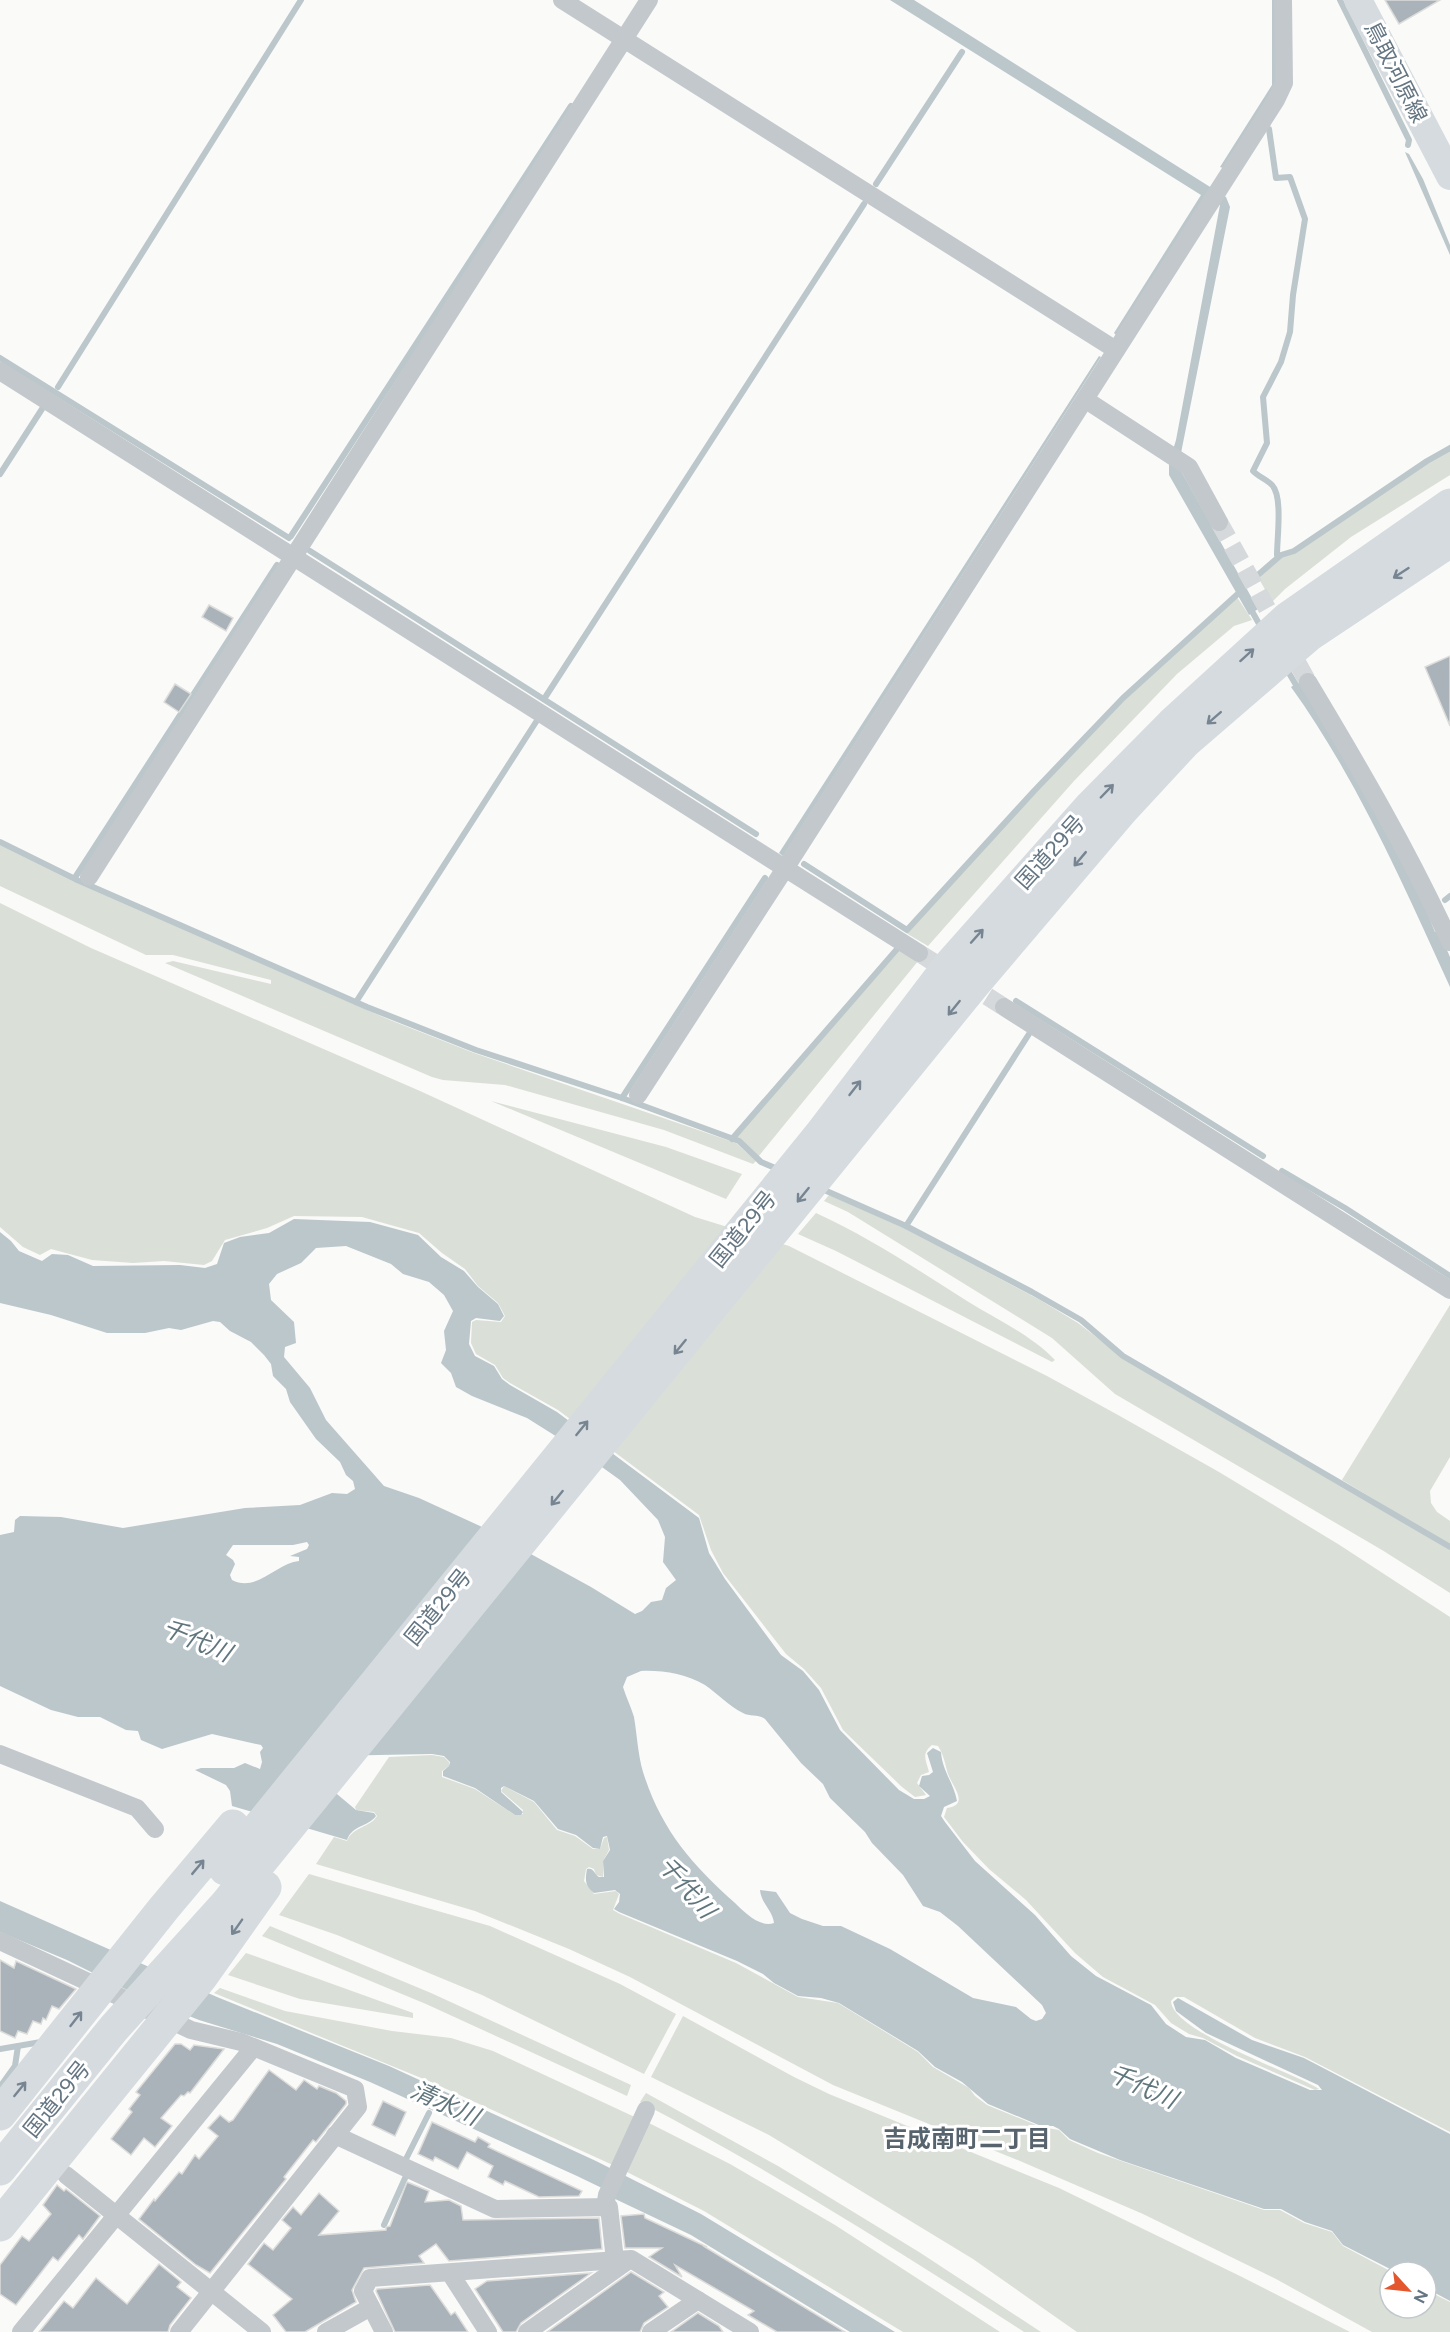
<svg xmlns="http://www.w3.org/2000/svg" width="1450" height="2332" viewBox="0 0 1450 2332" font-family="Figtree,'Noto Sans JP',sans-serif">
  <rect width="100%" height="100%" fill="#fafaf8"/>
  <g fill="#dadfd7">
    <polygon points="1450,450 1450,475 1351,537 1285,589 1272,602 1258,577 1281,556 1294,552 1427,463"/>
    <polygon points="1237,597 1252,620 1234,626 1177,674 1074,781 928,946 906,933 1034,793 1124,699"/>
    <polygon points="0,845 72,881 390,1020 474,1053 736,1143 756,1161 753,1164 664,1130 505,1085 443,1080 432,1077 165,963 173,961 271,984 271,980 173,955 146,955 0,886"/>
    <path d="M0,903L91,948L420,1091L695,1217L789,1246L1047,1376L1118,1415L1219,1472L1338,1544L1450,1617V2132L1305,2057L1255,2038L1184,1997H1175L1171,2001C1172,2032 1294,2073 1319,2089L1315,2090L1237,2056L1203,2038L1189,2034L1171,2023L1155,2005L1103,1977L1075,1953L1026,1900L989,1869L963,1842L944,1817L947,1808C970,1805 953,1787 948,1774C945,1764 944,1755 938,1746L932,1745C921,1754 926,1760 929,1772L921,1775L917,1783L926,1795L915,1797L902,1787L843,1730L821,1688L804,1669L786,1654L723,1573L711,1550L699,1515L558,1410L510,1383L503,1378L495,1365L476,1354L471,1343L472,1322L476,1320L501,1322L505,1316L498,1303L478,1286L465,1269L442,1253L419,1233L362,1217L294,1216L267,1228L225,1240L212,1261L204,1265L164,1261L133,1263L92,1260L51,1249L40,1255L23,1247L0,1227Z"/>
    <polygon points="901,949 919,960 758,1157 741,1140 735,1138"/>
    <polygon points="491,1101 666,1147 742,1174 726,1199"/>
    <polygon points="829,1195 906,1229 1040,1300 1078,1323 1122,1357 1450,1550 1450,1593 1382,1550 1115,1394 1052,1338 848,1212 824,1201"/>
    <path d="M816,1213C869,1237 918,1270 967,1301C996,1319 1031,1335 1055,1360L1052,1362L836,1251L798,1234Z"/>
    <polygon points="1450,1305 1450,1457 1430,1491 1431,1503 1437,1512 1450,1521 1450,1545 1342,1480"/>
    <path d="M432,1755L444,1757L449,1762V1766L442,1771V1777L475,1789L515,1815L523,1814V1810L501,1791L504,1786L534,1802L557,1830L575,1836L593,1849H600L604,1838L607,1837L609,1850L603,1861V1877L596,1875L594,1869L589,1867L586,1869L584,1881L594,1894L616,1891L619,1894L613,1910L620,1914L736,1963L798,1997L838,2003L918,2052L933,2067L969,2088L975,2096L987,2105L1041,2127L1059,2130L1069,2140L1098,2153L1264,2210H1280L1304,2223L1332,2232L1343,2246L1392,2272H1390V2308H1426V2290L1450,2302V2332H1372L1276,2279L1143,2214L1020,2161L833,2085L630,1977L569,1949L475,1911L316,1864L334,1837L347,1841C353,1826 370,1828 377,1816L374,1812L356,1810L355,1807L389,1757Z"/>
    <polygon points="309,1874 490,1926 620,1984 676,2014 644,2074 482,1995 337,1935 279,1915"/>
    <polygon points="270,1926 431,1993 631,2085 627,2096 426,2004 262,1936"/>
    <polygon points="246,1953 413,2013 413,2018 300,1999 228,1975"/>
    <polygon points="220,1988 285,2011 392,2031 451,2038 493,2051 639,2119 615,2166 431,2082 214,1993"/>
    <polygon points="683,2016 794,2077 829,2094 1059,2188 1242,2277 1350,2332 1077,2332 973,2259 769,2135 651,2077"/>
    <path d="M646,2093L778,2166L919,2252L1041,2332H1024C899,2251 773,2171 640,2102Z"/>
    <polygon points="645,2121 730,2164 835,2225 1000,2332 903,2332 704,2211 625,2171"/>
  </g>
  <g fill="#bbc7cb" fill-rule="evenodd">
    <polygon points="890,0 914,0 1226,197 1230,207 1181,453 1181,471 1258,609 1249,615 1169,475 1169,463 1176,440 1220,205 1205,197 1116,335 1114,333 1201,195"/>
    <polygon points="1272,0 1276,0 1276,87 1223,168 1220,167 1272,85"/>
    <polygon points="1405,152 1409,154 1423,179 1450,245 1450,255"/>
    <polygon points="1099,356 1101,357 783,856 779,853"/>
    <path d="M1300,681L1365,785L1422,900L1435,932H1439L1450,957V987C1404,886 1356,777 1291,687Z"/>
    <path d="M294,1219L370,1222L418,1235L441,1257L464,1271L478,1287L498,1304L504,1316L500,1321L476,1318L471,1321L469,1344L475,1356L494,1366L502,1379L510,1385L557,1412L699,1518L709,1553L725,1579L781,1655L803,1671L819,1690L840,1730L899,1790L914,1799H924L930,1796L919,1786L922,1776L929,1775L933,1772L927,1753L933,1748L941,1752C942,1770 954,1784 957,1801L944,1807L941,1816L945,1822L975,1861L1035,1915L1071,1956L1096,1976L1151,2005L1166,2024L1186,2037L1205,2040L1236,2058L1310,2090H1322L1318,2085L1206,2033L1176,2011L1173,2002L1178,1998L1252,2040L1304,2058L1450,2134V2301L1426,2288V2272H1396L1343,2245L1332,2231L1305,2222L1281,2209H1264L1120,2160L1070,2139L1059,2129L1053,2126H1041L988,2104L962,2082L935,2067L918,2051L839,2003L821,1998L798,1996L774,1983L763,1974L737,1961L619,1912L614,1909L619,1902L620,1894L615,1890L594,1893C585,1886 585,1880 587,1869C594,1867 594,1874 599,1877H604L603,1861L610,1850L607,1836L603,1837L600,1849L593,1848L576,1835L558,1829L534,1801L504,1786L501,1788V1792L523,1812L521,1815H515L475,1788L443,1776V1771L449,1766L450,1762L444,1756L432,1754L325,1756L319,1779L356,1810L374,1813L376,1816C368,1827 352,1825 347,1840L232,1806L230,1791L226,1785L195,1770L201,1768H234L245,1763L260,1769L262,1762L260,1752L263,1748L261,1745L212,1734L162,1749L141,1740L138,1731L126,1730L100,1717H78L51,1710L0,1686V1535L14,1532L15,1520L20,1516L61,1517L123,1528L245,1508L300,1505L332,1493L347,1494L355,1489L353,1481L346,1475L340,1462L316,1439L290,1402L286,1389L273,1376L271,1364L264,1355L251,1342L230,1331L220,1322L213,1321L181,1330L169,1328L145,1333H107L51,1315L0,1303V1232L11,1241L19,1251L42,1261L52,1254L68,1255L93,1266L180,1265L205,1268L217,1264L224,1243L240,1237L269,1233ZM346,1246L391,1264L403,1274L429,1282L444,1295L453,1311L444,1331L446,1350L441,1363L451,1373L456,1387L472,1396L527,1418L581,1452L620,1480L658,1520L665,1537L663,1562L676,1580L666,1588L662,1600L651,1602L642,1611L635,1614L591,1587L480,1526L419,1498L384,1486L326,1420L310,1388L284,1357L285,1347L296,1343L294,1322L271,1300L269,1284L277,1274L301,1263L316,1248ZM307,1542L309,1545L307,1549L290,1556L299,1557V1561C277,1563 256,1593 232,1580L230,1575L235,1564L233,1560L226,1555L233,1545H293ZM641,1671C662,1670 686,1674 705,1685C718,1694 729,1706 743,1713C750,1717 758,1714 765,1719L801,1763L823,1784L830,1798L865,1832L872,1843L903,1875L923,1906L940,1912L958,1926L1042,2005L1046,2013L1042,2019L1036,2021L1031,2019L1016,2007L973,1998L890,1949L841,1926H823L802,1919L790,1913L776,1892L760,1890C761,1903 773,1911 774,1923C760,1928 744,1912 735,1903C691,1864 661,1829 643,1772C638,1755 637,1735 634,1717C631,1707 626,1697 623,1687L627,1677Z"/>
    <polygon points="0,1901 217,1997 389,2066 596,2161 701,2214 895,2332 850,2332 691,2235 611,2197 606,2190 577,2176 370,2082 277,2044 199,2020 137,1995 67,1960 0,1932"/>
  </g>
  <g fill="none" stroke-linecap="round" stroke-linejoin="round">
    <g stroke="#bbc7cb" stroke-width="6">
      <polyline points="1340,0 1409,140 1408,145"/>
      <path d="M1269,129L1276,178L1290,177L1305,219L1293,295L1290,332L1281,362L1263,397L1267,443L1253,471C1259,477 1266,479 1272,485C1283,496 1277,538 1277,555"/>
      <polyline points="876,184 962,52"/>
      <polyline points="0,358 289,538"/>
      <polyline points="58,387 301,0"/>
      <polyline points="0,474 42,409"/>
      <polyline points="291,536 571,106"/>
      <polyline points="310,551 756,834"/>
      <polyline points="1259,574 1281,555 1294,551 1427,461 1450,448"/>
      <polyline points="1249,606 1262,629"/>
      <polyline points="1286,668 1299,690"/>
      <polyline points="546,696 864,204"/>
      <polyline points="0,842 77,880 367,1007 476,1050 622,1098 739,1141 761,1162 780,1170"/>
      <polyline points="804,864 907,930 1034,791 1123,698 1241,591"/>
      <polyline points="76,876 277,565"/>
      <polyline points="1445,900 1450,896"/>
      <polyline points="1016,1001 1263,1156"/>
      <polyline points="356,1002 536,722"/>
      <polyline points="622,1098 765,878"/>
      <polyline points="732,1139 898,948"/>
      <polyline points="1282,1171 1345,1208 1450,1276"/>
      <polyline points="822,1189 906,1226 1032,1292 1081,1320 1123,1356 1450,1547"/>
      <polyline points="906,1226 1029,1034"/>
      <polyline points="0,2049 41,2042"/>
      <polyline points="0,2087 15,2066 18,2046"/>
      <polyline points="406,2159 429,2113"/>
      <polyline points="384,2225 406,2176"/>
    </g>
  </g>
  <g fill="#aab3b9" stroke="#dcdcda" stroke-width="1.5">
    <polygon points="1385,0 1440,0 1399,24"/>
    <polygon points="209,605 233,618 226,631 202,617"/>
    <polygon points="1450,656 1450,726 1425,667"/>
    <polygon points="175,684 191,694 179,712 164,702"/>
    <polygon points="0,1960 14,1968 16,1961 76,1989 59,2009 52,2006 46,2020 43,2018 41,2024 33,2021 27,2034 18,2031 15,2038 0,2031"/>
    <polygon points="175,2044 181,2044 190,2050 194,2045 224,2049 190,2093 188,2092 184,2096 181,2095 161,2118 172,2126 155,2147 144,2138 131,2155 111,2139 132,2112 129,2109 140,2095 136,2092"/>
    <polygon points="269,2070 296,2090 304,2080 317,2089 319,2086 336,2093 346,2101 346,2104 316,2142 313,2140 284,2177 286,2179 210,2273 196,2265 139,2219 154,2199 155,2201 179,2172 182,2174 195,2155 199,2159 218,2136 208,2128 220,2115 229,2122 233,2120"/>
    <polygon points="383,2101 406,2112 395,2136 372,2125"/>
    <polygon points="432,2122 475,2142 478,2137 490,2144 488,2147 582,2191 579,2196 539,2197 505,2181 503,2185 488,2177 493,2166 467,2152 458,2169 435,2157 433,2161 418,2154"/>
    <polygon points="407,2182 429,2191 425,2202 449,2200 461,2206 463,2220 599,2218 602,2249 449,2261 436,2244 419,2256 424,2263 364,2268 352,2290 356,2302 305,2332 286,2332 273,2315 292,2299 248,2264 264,2243 273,2250 291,2228 282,2220 293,2207 301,2215 319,2193 339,2211 319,2235 386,2230 386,2227 390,2226"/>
    <polygon points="57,2185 64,2191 66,2189 100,2216 83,2239 79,2235 58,2261 53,2257 16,2305 0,2294 0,2265 22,2236 29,2241 51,2214 43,2205"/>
    <polygon points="644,2214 645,2218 707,2247 705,2247 845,2332 777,2332 748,2315 754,2311 675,2265 682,2277 649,2257 662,2248 625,2248 621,2216"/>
    <polygon points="159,2264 181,2282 177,2287 191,2298 170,2325 168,2332 39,2332 64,2301 73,2308 96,2278 127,2304"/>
    <polygon points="631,2272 664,2292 659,2296 668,2307 644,2323 640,2332 547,2332"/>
    <polygon points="591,2273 521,2323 516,2332 503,2332 475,2289 487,2281"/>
    <polygon points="430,2285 451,2315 455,2312 468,2332 395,2332 376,2291 377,2289"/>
    <polygon points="698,2313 719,2326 723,2332 671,2332"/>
  </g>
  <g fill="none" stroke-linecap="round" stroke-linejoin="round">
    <g stroke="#d5d9db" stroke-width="18" stroke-dasharray="18 9" stroke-linecap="butt">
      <polyline points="1219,522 1308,682"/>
      <polyline points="919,953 1004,1007"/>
    </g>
    <g stroke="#c3c8cc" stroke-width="18">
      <polyline points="562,0 1116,350"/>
      <polyline points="0,371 919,953"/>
      <polyline points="1086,400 1189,467 1219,522"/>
      <path d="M1308,682C1359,767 1409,852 1450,942"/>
      <polyline points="89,877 649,0"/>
      <polyline points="1004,1007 1450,1290"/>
      <polyline points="638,1095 786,867 1276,100 1284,83 1283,0"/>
      <polyline points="0,1754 137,1808 155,1829"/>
      <polyline points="0,1941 191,2030 241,2042 355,2089 358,2107 179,2332"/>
      <polyline points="335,2135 495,2209 609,2207 615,2260"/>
      <polyline points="66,2175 262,2332"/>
      <polyline points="605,2207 607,2195 646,2110"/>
      <polyline points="450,2273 488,2332"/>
      <polyline points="21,2332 253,2048"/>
      <polyline points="326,2332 371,2307"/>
      <polyline points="384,2332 363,2291 370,2278 631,2259 750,2332"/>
      <polyline points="527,2332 629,2260"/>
      <polyline points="651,2332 698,2300"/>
    </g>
    <polyline stroke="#d6dbdf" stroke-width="28" points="1358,0 1450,176"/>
    <g stroke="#d6dbdf" stroke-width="33">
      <polyline points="225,1869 820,1135 948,967 1091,806 1172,724 1288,618 1450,505"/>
      <polyline points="0,2114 164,1908 233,1826"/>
      <polyline points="0,2169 114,2028 227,1903 974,984 1122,810 1185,742 1309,635 1450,541"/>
      <polyline points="0,2225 202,1976 265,1887"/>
    </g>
  </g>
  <defs><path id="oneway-shaft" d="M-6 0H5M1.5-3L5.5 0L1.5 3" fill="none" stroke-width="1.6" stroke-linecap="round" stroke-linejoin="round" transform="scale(1.5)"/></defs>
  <g stroke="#768591">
    <use href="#oneway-shaft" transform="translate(1401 573) rotate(147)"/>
    <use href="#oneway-shaft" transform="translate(1247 655) rotate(-42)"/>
    <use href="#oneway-shaft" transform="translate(1214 718) rotate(139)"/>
    <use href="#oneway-shaft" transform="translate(1107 791) rotate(-46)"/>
    <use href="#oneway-shaft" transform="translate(1080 859) rotate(130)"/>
    <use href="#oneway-shaft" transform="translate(977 936) rotate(-48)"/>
    <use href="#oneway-shaft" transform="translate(954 1008) rotate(129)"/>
    <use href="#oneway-shaft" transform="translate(855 1088) rotate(-52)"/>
    <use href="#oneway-shaft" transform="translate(803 1195) rotate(129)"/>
    <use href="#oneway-shaft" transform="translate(680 1347) rotate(129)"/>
    <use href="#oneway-shaft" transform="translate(582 1428) rotate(-51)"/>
    <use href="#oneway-shaft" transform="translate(557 1498) rotate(129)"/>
    <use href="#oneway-shaft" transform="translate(198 1867) rotate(-50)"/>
    <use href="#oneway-shaft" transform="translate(237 1927) rotate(125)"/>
    <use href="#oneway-shaft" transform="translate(76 2019) rotate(-52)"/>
    <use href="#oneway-shaft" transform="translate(20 2089) rotate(-51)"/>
  </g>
  <g text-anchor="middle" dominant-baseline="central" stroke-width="6" stroke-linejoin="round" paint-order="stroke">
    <g font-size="22" fill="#657683" stroke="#fff">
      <text transform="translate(1396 72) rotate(63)">鳥取河原線</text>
      <text transform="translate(1050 852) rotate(-48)">国道29号</text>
      <text transform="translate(743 1229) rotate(-51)">国道29号</text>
      <text transform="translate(438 1607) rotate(-51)">国道29号</text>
      <text transform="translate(57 2099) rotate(-51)">国道29号</text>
    </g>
    <g font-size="24" font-style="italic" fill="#60757c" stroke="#fff">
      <text transform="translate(197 1640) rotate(23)">千代川</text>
      <text transform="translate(687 1887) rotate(49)">千代川</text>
      <text transform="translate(1143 2086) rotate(24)">千代川</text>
      <text transform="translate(445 2103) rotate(24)">清水川</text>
    </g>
    <g font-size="24" font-weight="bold" fill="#57646e" stroke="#fff">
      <text x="967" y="2138">吉成南町二丁目</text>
    </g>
  </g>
  <g transform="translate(1408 2290) rotate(117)"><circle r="28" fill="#ffffff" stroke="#c1c8cd" stroke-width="1.5"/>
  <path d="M0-4.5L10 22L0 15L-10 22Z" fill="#e4572e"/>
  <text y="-9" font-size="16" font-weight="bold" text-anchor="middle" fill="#657683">N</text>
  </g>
</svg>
